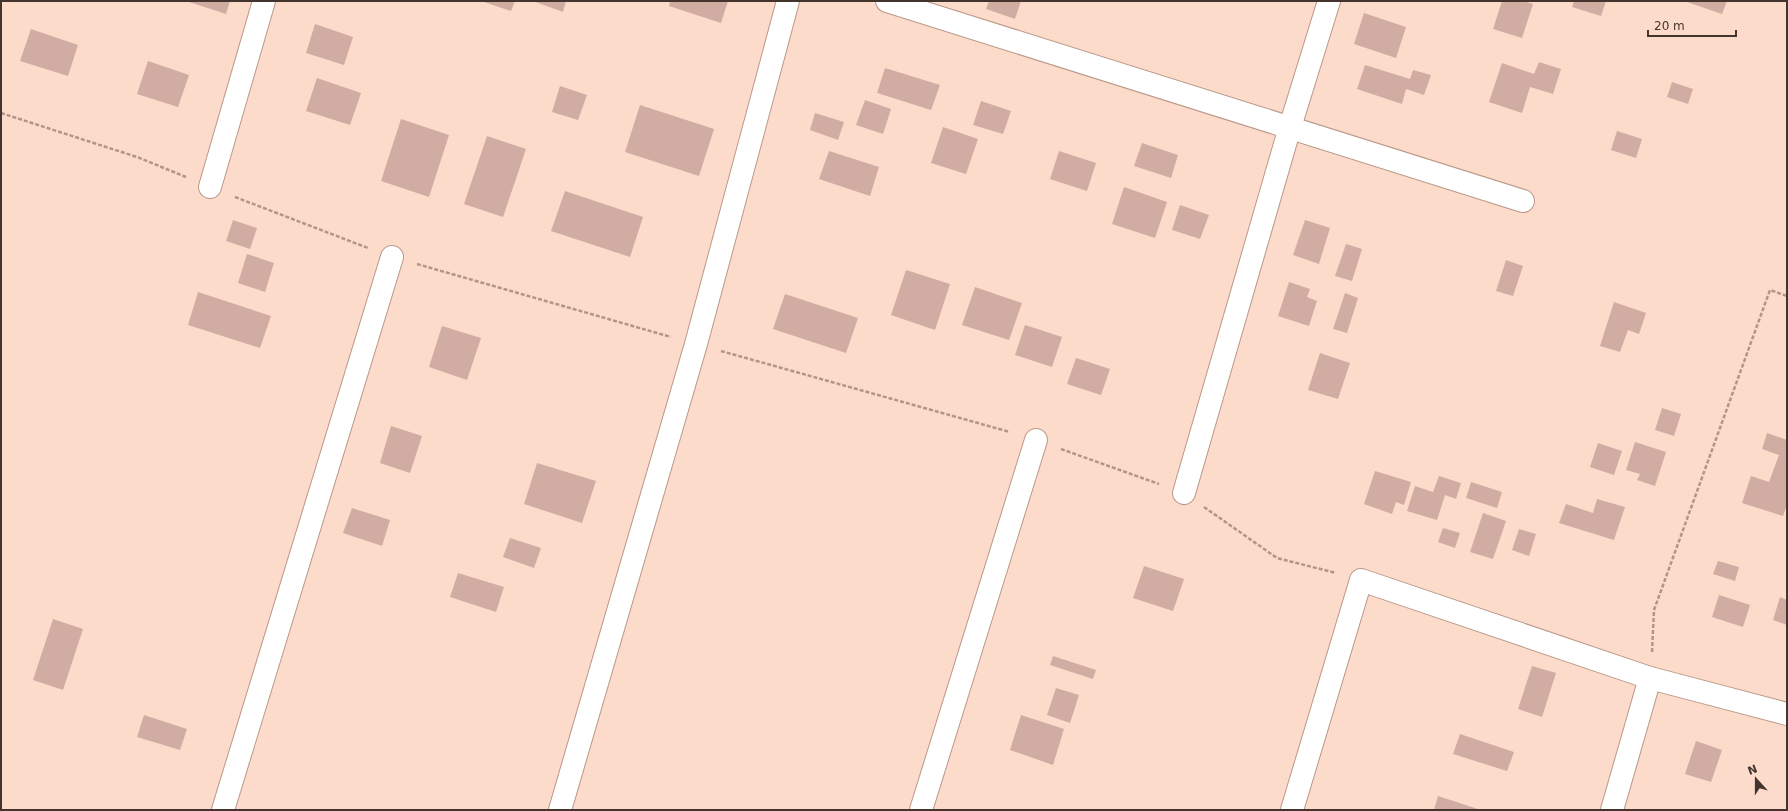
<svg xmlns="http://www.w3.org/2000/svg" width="1788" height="811" viewBox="0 0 1788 811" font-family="'DejaVu Sans',sans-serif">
  <rect width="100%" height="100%" fill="#fddbca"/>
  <g fill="#d0aca3">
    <polygon points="186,1 230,1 226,14"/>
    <polygon points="481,1 515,1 511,11"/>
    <polygon points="533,1 566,1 563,12"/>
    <polygon points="670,1 728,1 721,23 669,6"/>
    <polygon points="989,1 1021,1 1015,19 986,9"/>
    <polygon points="1502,1 1523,1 1533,4 1522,38 1493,29"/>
    <polygon points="1574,1 1606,1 1601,16 1572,7"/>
    <polygon points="1684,1 1727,1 1722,14"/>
    <polygon points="1364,13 1406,27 1396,58 1354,44"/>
    <polygon points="315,24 353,37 344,65 306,53"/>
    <polygon points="31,29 78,45 68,76 20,61"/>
    <polygon points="148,61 189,75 178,107 137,94"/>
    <polygon points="1539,62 1561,69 1553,94 1530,87 1522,113 1489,102 1502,63 1534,74"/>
    <polygon points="1365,65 1410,79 1413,70 1431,75 1424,95 1406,89 1402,104 1357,89"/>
    <polygon points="885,68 940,85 931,110 877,93"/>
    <polygon points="317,78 361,93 350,125 306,111"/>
    <polygon points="1672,82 1693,89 1688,104 1667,97"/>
    <polygon points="560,86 587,95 578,120 552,112"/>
    <polygon points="865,100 891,109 883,134 856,125"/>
    <polygon points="981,101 1011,111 1003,134 973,125"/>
    <polygon points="640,105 714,129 699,176 625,152"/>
    <polygon points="815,113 844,122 838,140 810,130"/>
    <polygon points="401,119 449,135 429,197 381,181"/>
    <polygon points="943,127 978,139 966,174 931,163"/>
    <polygon points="1617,131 1642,139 1636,158 1611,150"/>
    <polygon points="487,136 526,149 503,217 464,204"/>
    <polygon points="1142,143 1178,155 1171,178 1134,166"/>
    <polygon points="829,151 879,167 870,196 819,179"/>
    <polygon points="1059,151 1096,163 1087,191 1050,179"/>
    <polygon points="1124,187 1167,202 1155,238 1112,224"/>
    <polygon points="565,191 643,217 630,257 551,231"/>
    <polygon points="1180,205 1209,215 1200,239 1172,230"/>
    <polygon points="233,220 257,228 250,249 226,241"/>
    <polygon points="1305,220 1330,228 1319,264 1293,255"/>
    <polygon points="1346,244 1362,249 1352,281 1335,276"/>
    <polygon points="247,254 274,263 265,292 238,283"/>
    <polygon points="1506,260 1523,266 1513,296 1496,291"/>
    <polygon points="906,270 950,284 935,330 891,315"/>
    <polygon points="1289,282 1310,289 1307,297 1317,301 1309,326 1278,316"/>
    <polygon points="975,287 1022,303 1009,340 962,325"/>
    <polygon points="198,292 271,316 260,348 188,325"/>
    <polygon points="1345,293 1358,298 1347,333 1333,329"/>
    <polygon points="785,294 858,318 846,353 773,329"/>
    <polygon points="1614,302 1646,313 1639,334 1628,330 1620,352 1600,346"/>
    <polygon points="1025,325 1062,337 1052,367 1015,355"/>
    <polygon points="442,326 481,338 467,380 429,367"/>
    <polygon points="1320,353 1350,363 1338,399 1308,390"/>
    <polygon points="1076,358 1110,369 1101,395 1067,384"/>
    <polygon points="1662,408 1681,414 1674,436 1655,430"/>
    <polygon points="391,426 422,436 410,473 380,463"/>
    <polygon points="1767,433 1787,440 1787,505 1783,516 1742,503 1751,476 1769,482 1779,455 1762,449"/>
    <polygon points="1635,442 1666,452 1655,486 1637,480 1640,474 1626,470"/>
    <polygon points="1598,443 1622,451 1614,475 1590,467"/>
    <polygon points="537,463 596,481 582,523 524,504"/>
    <polygon points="1375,471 1411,482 1404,505 1396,502 1392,514 1364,504"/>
    <polygon points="1439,476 1461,483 1456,499 1445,495 1437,520 1407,511 1415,486 1433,492"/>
    <polygon points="1471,482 1502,492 1497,508 1466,498"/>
    <polygon points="1597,499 1625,507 1614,540 1559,523 1566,504 1593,513"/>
    <polygon points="352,508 390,520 382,546 343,533"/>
    <polygon points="1483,513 1506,521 1493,559 1470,552"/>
    <polygon points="1443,528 1460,533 1455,548 1438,542"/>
    <polygon points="1519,529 1536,534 1529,556 1512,550"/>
    <polygon points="510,538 541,548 534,568 503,557"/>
    <polygon points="1718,561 1739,567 1735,581 1713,574"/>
    <polygon points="1144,566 1184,579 1173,611 1133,598"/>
    <polygon points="458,573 504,587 496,612 450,597"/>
    <polygon points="1719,595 1750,605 1743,627 1712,617"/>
    <polygon points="1780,597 1787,600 1787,625 1773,620"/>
    <polygon points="53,619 83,629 63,690 33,680"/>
    <polygon points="1053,656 1096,670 1093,679 1050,665"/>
    <polygon points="1532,666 1556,673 1542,717 1518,709"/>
    <polygon points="1056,688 1079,695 1070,723 1047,715"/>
    <polygon points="144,715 187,729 180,750 137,737"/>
    <polygon points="1021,715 1064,729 1053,765 1010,750"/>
    <polygon points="1460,734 1514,752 1507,771 1453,754"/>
    <polygon points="1696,741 1722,750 1711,782 1685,774"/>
    <polygon points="1438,796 1481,810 1434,810"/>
  </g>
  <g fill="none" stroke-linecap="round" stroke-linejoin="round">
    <defs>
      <g id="minor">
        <polyline points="887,1 1523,201"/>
        <polyline points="210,187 264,1"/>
        <polyline points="1184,493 1290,127 1329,1"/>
        <polyline points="223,810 392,257"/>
        <polyline points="560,810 696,344 788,1"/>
        <polyline points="921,810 1036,440"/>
        <polyline points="1292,810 1361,580 1650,678 1787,714"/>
        <polyline points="1612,810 1650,678"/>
      </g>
    </defs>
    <use href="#minor" stroke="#b89888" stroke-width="24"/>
    <g stroke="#b0968a" stroke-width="2.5" stroke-dasharray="4 2" stroke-linecap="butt">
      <polyline points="1,113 137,157 186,177"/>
      <polyline points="235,197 368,248"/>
      <polyline points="417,264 671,337"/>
      <polyline points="721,351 1010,432"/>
      <polyline points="1061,449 1159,484"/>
      <polyline points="1204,507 1277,558 1336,573"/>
      <polyline points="1652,652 1654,610 1770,290 1787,296"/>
    </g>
    <use href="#minor" stroke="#fff" stroke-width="22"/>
  </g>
  <rect width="1788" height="811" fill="none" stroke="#43352e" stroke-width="4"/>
  <g transform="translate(1756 779) rotate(339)" stroke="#fddbca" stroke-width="3" paint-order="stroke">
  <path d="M0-3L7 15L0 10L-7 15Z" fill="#43352e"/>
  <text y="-6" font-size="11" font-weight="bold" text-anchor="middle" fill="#43352e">N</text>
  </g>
  <path d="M1648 30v6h88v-6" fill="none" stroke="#43352e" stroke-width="2"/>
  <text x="1654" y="30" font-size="12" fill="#43352e" stroke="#fddbca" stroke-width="3" paint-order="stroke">20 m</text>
</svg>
